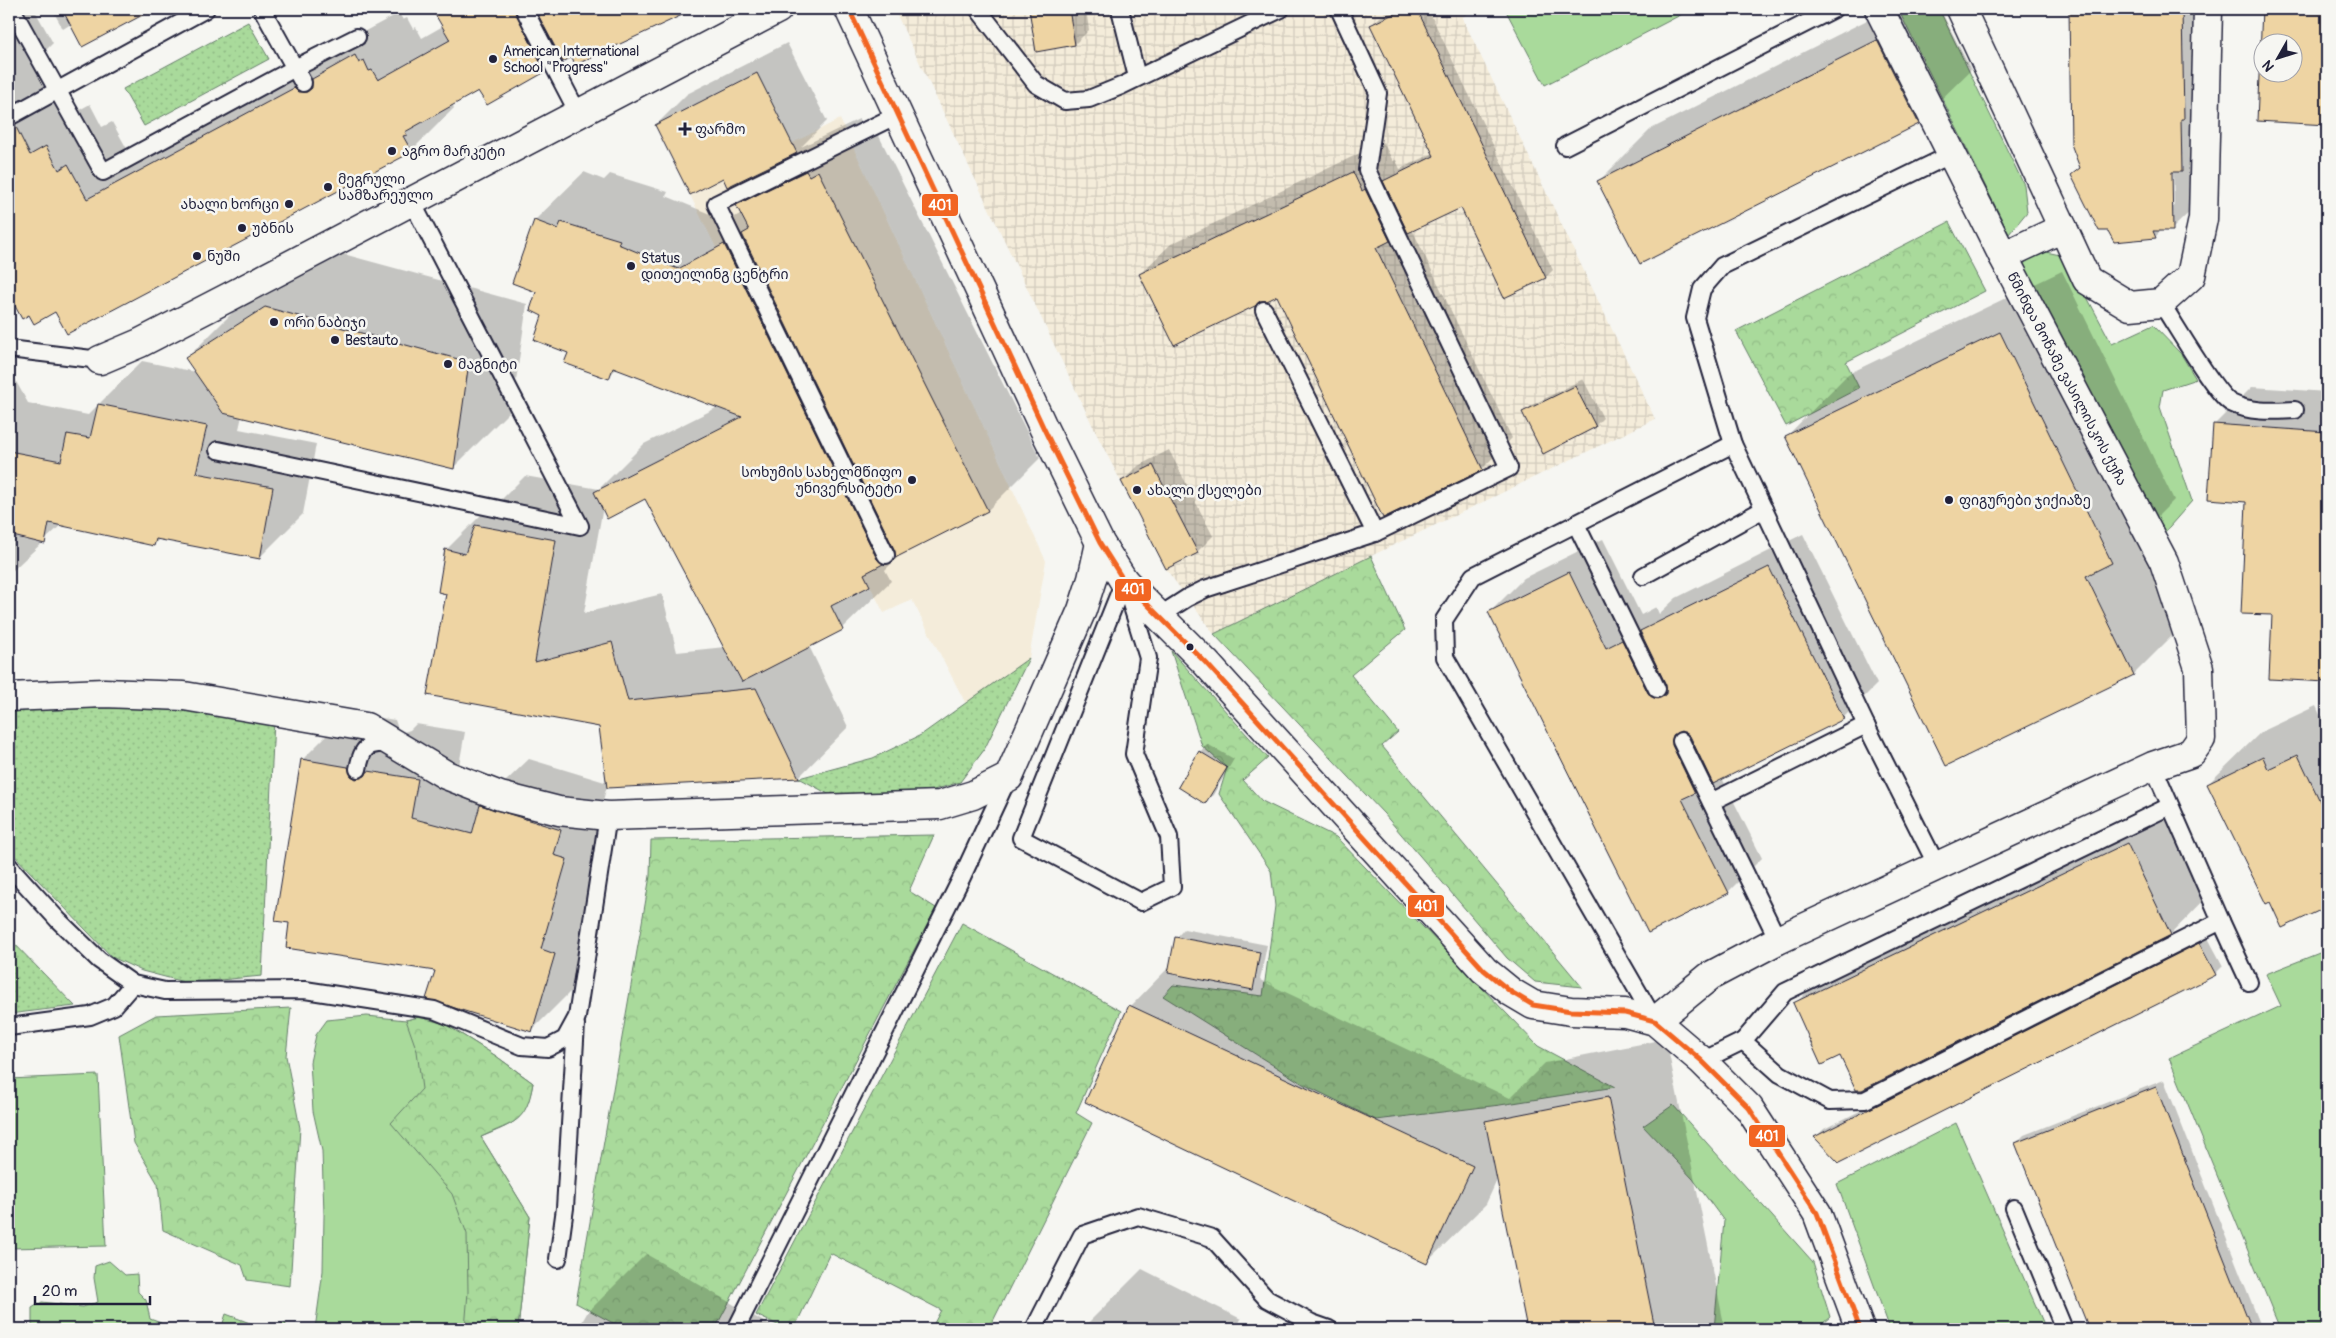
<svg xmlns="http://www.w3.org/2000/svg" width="2336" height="1338" viewBox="0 0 2336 1338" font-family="Pangolin,'Noto Sans Georgian',sans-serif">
  <defs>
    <pattern id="industrial-grid" width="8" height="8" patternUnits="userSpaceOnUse" patternTransform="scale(1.25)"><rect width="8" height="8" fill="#f4ecda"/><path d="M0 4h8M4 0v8" fill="none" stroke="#d1cabc"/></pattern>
    <pattern id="forest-crowns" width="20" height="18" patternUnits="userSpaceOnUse" patternTransform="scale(1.25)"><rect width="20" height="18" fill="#a9da9b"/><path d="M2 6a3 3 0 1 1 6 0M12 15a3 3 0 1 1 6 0" fill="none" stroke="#91bb86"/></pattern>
    <pattern id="park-dots" width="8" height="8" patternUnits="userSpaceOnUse" patternTransform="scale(1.25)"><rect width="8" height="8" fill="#a9da9b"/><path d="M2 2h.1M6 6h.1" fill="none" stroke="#91bb86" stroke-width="1.8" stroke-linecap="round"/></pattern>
  </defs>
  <rect width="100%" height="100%" fill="#f6f6f2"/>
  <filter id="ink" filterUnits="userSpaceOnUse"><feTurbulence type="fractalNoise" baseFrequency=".02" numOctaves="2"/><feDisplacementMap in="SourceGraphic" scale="10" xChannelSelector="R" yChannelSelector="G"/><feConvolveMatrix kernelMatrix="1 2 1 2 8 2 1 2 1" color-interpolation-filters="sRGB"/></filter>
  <g filter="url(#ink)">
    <polygon fill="#f4ecda" points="840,119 1046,561 1029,658 966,704 912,600 884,613 775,400 780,377 690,195"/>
    <polygon fill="url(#industrial-grid)" points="894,9 1477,9 1462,17 1655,419 1371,556 1214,634 1166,569 1099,439"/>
    <g fill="#a9da9b" stroke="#667e6b">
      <polygon points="1505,9 1692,9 1545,85"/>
      <polygon points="1898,9 1939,9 2024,185 2027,212 2009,234"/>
      <polygon points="2041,251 2065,256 2112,344 2153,325 2181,354 2196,379 2163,390 2160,407 2192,501 2162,535 2022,265"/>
      <polygon points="2327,950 2327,1329 2280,1329 2169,1058 2281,1006 2266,974"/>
      <path d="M367,1016L406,1020L419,1017L445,1024L496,1056L533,1083C526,1121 515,1123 481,1137L530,1217L518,1329H315L323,1271L324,1215L322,1151L313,1111L310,1062L316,1035L327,1020Z"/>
      <polygon points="98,1075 106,1246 9,1248 9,1079"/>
      <polygon points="1673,1105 1813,1262 1830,1317 1816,1329 1714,1329 1724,1221 1693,1179 1643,1126"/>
      <polygon points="1956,1123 2046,1329 1890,1329 1837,1184"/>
      <polygon points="109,1261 125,1275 137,1274 138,1292 146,1300 150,1319 161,1323 162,1329 38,1329 32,1325 32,1308 42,1302 83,1307 98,1302 94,1278 95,1266"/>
    </g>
    <g fill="url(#forest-crowns)" stroke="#667e6b">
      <polygon points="1949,222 1985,291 1846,362 1859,388 1786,426 1736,331"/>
      <polygon points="1371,556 1405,630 1351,675 1398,732 1382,746 1582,987 1535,982 1507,958 1384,814 1214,634"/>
      <polygon points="1171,651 1268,758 1243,780 1262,801 1336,837 1538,1046 1615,1087 1500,1105 1376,1120 1303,1084 1163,996 1173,985 1263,996 1275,906 1271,871 1219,794 1227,768 1202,746"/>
      <polygon points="934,835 909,891 936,908 715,1329 624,1329 576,1303 650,876 651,840"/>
      <polygon points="962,923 1121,1011 1076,1113 1092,1123 989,1329 931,1329 941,1310 830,1253 794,1329 786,1329 756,1315"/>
      <polygon points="291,1008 286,1056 300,1128 290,1286 247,1280 242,1265 163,1230 158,1184 134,1143 119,1035 156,1015"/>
      <path d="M419,1017L445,1024L496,1056L533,1083C526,1124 515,1121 481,1137L530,1217L518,1329H465L468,1292L467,1234L452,1194L391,1123L422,1089L417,1051L406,1020Z"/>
      <polygon points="226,1314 263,1328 286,1323 285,1329 221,1329"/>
    </g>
    <g fill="url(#park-dots)" stroke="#667e6b">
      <polygon points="248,22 269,59 144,126 123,89"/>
      <polygon points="1029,658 984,750 960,782 927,792 832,796 799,778 873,758 921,735"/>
      <polygon points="112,708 197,708 274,720 262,976 188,983 142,971 112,957 9,850 9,710"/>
      <polygon points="9,938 75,1006 9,1014"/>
    </g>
    <g fill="#0003" fill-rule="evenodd">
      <polygon points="9,9 34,9 53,43 43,53 74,113 90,104 102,127 112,122 131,156 399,13 403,20 407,18 413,29 416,27 422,38 443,26 433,9 677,9 663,22 572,56 561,55 545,71 487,103 479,89 452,104 454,108 411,151 55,311 30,313 22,317 9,292"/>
      <polygon points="52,9 152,9 83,45 71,24 63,29"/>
      <polygon points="1030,9 1086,9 1089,30 1075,44 1037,50"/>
      <polygon points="1398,9 1428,9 1553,270 1546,277 1461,206 1412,229 1512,438 1482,469 1277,294 1140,274 1171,244 1383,142 1393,161 1396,160 1400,169 1434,153 1372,25 1380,17"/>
      <polygon points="1889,9 1940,9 1971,70 1918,122 1640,262 1599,181 1651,129"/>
      <path d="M2070,9H2216L2206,196L2172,229H2163L2155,237L2109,230L2073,175L2081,166L2072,144ZM2171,166H2173L2174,207H2171Z"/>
      <path d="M2263,9H2327V124L2258,120ZM2264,42H2294V72H2264Z"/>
      <path d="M787,43L827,121L801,147L859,119L861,124L871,120L1040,458L988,510L901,554L885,570L891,581L842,629L809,646L848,727L799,777L607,786L601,808L579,983L532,1030L436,970L291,922L302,760L349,713L395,720L398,729L404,732L410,730L416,724L465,732L458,771L504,783L529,759L608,783L600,726L447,593L446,550L496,500L500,501L525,476L599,489L644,444L718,407L617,368L608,377L570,352L543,315L537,291L513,283L535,220L584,172L604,180L610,174L668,192L666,196L727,221L742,213L738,205L785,158L723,176L656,125L687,94ZM646,497L725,647L677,652L662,594L584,613L603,507Z"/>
      <polygon points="325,249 527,304 512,409 453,468 242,416 239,429 316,444 303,514 260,557 160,538 154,545 62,524 11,572 9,572 9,369 28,403 88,415 142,361 196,372 187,358 245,300"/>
      <polygon points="2062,271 2174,500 2152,522 2196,612 2134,674 1946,765 1786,437 1848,374"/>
      <polygon points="1583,379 1603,418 1595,426 1544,452 1524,413 1532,405"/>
      <polygon points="2252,387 2327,392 2327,681 2270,677 2273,614 2247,501 2214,425"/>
      <polygon points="1169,450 1213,536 1197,552 1122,482 1138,466"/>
      <polygon points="1803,534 1877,684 1843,718 1722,778 1762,858 1728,892 1490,612 1524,578 1603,539 1641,615 1656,607 1659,614 1676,598"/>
      <polygon points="2316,706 2321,717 2327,714 2327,906 2283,926 2208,784 2261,732"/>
      <polygon points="1207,744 1234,759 1213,795 1205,802 1200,752"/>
      <polygon points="2169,802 2212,892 2171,934 1862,1089 1840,1054 1795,1004 1836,962"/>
      <polygon points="1184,929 1267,945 1260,980 1510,1098 1545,1063 1666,1039 1725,1329 1528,1329 1498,1178 1486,1204 1427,1262 1131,1006 1171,965 1177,937"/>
      <polygon points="2207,936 2223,966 2215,974 1816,1137 1824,1129"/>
      <polygon points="2164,1080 2262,1329 2090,1329 2016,1143 2024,1135"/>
      <polygon points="646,1254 776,1329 578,1329 587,1313"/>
      <polygon points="1142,1269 1241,1319 1236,1329 1082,1329"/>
    </g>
    <g fill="#eed4a3" stroke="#22223b" fill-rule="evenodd">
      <polygon points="62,9 154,9 82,47"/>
      <polygon points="432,9 514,9 545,72 487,105 478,91 405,132 407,135 403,136 412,152 67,334 55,312 34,324 29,315 22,319 9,295 9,127 15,125 30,155 46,146 59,170 68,164 87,199 294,88 298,92 307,92 312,88 312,79 355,55 359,63 364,60 369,71 372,70 378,80 450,40"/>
      <polygon points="535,9 695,9 575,65 572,57 563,62"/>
      <polygon points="1029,9 1069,9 1075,45 1036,52"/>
      <polygon points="1404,9 1417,9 1546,278 1504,298 1461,208 1408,233 1383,181 1434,156 1370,25"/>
      <polygon points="2069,9 2182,9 2184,119 2181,119 2182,172 2172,172 2173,231 2153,231 2156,238 2114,242 2108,231 2099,231 2071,175 2080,168 2071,144"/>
      <path d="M2262,9H2327V125L2257,121ZM2264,42H2294V72H2264Z"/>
      <polygon points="1877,40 1919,124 1640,264 1597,181"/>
      <polygon points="757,73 797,153 727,187 723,178 690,195 655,125"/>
      <polygon points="806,171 809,176 818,171 988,511 895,558 895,551 742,234 749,230 736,205"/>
      <polygon points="1353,172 1362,191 1365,189 1390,241 1376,248 1483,470 1383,518 1277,296 1267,301 1260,301 1255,306 1174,345 1139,274"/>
      <polygon points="534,220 558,229 561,222 620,240 618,244 678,269 724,244 877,559 883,564 864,574 870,586 831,606 843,630 742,682 645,499 607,519 594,492 742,417 613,368 609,379 564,363 568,353 534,340 542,316 530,310 536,292 512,283"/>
      <polygon points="265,307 469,362 454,469 223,413 185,358"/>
      <polygon points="2000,332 2112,563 2086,576 2134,675 1946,766 1785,436"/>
      <polygon points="1575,386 1596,427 1543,454 1522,412"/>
      <polygon points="98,404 207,426 196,473 273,487 260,559 156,539 154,546 49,523 45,544 9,535 9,451 61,461 67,434 90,438"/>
      <polygon points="2213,424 2327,432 2327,682 2269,679 2272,615 2241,614 2246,502 2208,499"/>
      <polygon points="1153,465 1198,553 1166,569 1121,481"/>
      <polygon points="475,525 556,540 535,662 612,642 628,701 756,688 799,778 607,788 599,727 427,695 446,594 438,592 445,549 465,554"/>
      <polygon points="1769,567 1844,719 1713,784 1690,736 1681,731 1673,735 1672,745 1695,793 1682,799 1729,893 1648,933 1488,612 1569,572 1606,648 1622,640 1648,693 1657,699 1666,694 1666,685 1640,631"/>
      <polygon points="1199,751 1227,768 1205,804 1178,787"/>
      <polygon points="2298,755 2327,816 2327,907 2282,928 2270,902 2266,904 2207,784 2263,757 2268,769"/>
      <polygon points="301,759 348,767 351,776 356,779 365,776 368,771 418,779 411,818 472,834 480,805 561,830 554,855 567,859 541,949 555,954 532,1032 426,999 435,971 286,948 289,923 275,921"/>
      <polygon points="2127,843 2171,935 1862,1090 1856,1090 1840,1056 1821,1065 1793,1003"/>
      <polygon points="1175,937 1260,952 1253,990 1168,973"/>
      <polygon points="2199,943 2216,975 1839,1163 1814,1137"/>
      <polygon points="1129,1005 1473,1166 1427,1264 1085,1102"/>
      <polygon points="2156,1087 2252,1329 2089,1329 2015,1143"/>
      <polygon points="1608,1097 1655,1329 1527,1329 1485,1121"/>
    </g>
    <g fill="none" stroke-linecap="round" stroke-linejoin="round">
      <defs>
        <g id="service">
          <polyline points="12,9 103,172 295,68 357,37"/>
          <polyline points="262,9 303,83"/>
          <polyline points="524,9 579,115"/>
          <polyline points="978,9 1036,84 1065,101 1089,99 1121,86 1281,9"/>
          <polyline points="1120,9 1137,77"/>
          <polyline points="9,117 206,9"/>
          <polyline points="1565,146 1834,9"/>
          <path d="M2161,303C2174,322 2215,394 2231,403C2251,413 2274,411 2295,410"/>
          <polyline points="1264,310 1375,533 1509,468 1367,170 1378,93 1339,9"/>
          <polyline points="9,349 100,360"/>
          <polyline points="218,450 580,526 412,202"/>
          <polyline points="1576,524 1657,689"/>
          <polyline points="886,555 716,204 897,115"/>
          <polyline points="1643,576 1764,509"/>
          <polygon points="1124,581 1148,658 1134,754 1169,837 1172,887 1141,902 1021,838"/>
          <polyline points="1159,616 1187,598 1205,589 1375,533"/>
          <polyline points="1681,741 1778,940"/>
          <path d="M358,769C363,745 367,744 391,743"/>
          <polyline points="1711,802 1866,725"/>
          <polyline points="9,866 58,920 99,960 133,984 165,991 305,990 434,1010 522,1046 548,1048 565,1039 577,1017 608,816"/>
          <polyline points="1937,866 1866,725 1733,444 1695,318 1702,289 1722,266 1952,154"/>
          <polyline points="2221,921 2249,982"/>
          <polyline points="1655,1021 1445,657 1444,620 1473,576 1733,444"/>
          <polyline points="9,1027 90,1016 114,1006 133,984"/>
          <polyline points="1743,1041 1785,992 2170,806"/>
          <polyline points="1702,1061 1743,1041 1780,1074 1830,1101 1865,1100 2221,921 2153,766"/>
          <polyline points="2014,1208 2064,1329"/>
          <polyline points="558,1259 565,1208 576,1024"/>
          <polyline points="736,1329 962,877 1008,778"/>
          <polyline points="1034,1329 1082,1235 1138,1216 1212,1238 1267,1299 1312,1323 1329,1329"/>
        </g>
        <g id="minor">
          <polyline points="1879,9 2003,256"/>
          <polyline points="2063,228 2087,280 2130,306 2161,303 2191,276 2203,219 2208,9"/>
          <polyline points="100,360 140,343 231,296 778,9"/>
          <polyline points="1124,581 1206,663 1484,970 1511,992 1533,1005 1571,1011 1625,1013 1655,1021 1702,1061 1749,1108 1817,1213 1860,1329"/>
          <polyline points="9,697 104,693 184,696 366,727 446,775 500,796 559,811 608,816 940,805 973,795 1009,777 1082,610 1092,579 1100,543"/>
          <polyline points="1655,1021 1710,976 1778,940 2153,766 2191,753 2201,739 2199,668 2164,562 2003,256 2063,228 1961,9"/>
        </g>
        <polyline id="tertiary" points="849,9 1044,429 1100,543 1124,581"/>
      </defs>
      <use href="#service" stroke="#22223b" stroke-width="20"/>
      <use href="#minor" stroke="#22223b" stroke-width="31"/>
      <use href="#tertiary" stroke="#22223b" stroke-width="31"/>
      <use href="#service" stroke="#f6f6f2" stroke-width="16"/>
      <use href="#minor" stroke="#f6f6f2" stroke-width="28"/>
      <use href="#tertiary" stroke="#f6f6f2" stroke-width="28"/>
      <defs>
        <polyline id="bus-1" points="849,9 1044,429 1100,543 1124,581 1206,663 1484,970 1511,992 1533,1005 1571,1011 1625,1013 1655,1021 1702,1061 1749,1108 1817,1213 1860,1329"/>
      </defs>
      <use href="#bus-1" stroke="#f6f6f2" stroke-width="9"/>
      <use href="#bus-1" stroke="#f26522" stroke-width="5"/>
    </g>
  </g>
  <g fill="#22223b" stroke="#f6f6f2" stroke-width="2">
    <circle cx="493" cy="59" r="5"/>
    <path d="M682.5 121.5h5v5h5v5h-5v5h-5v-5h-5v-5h5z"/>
    <circle cx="392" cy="151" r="5"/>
    <circle cx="328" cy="187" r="5"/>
    <circle cx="289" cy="204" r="5"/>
    <circle cx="242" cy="228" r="5"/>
    <circle cx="197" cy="256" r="5"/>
    <circle cx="631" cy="266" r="5"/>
    <circle cx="274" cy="322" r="5"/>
    <circle cx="335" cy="340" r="5"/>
    <circle cx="448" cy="364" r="5"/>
    <circle cx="912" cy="480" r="5"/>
    <circle cx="1137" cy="490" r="5"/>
    <circle cx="1949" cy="500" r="5"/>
    <circle cx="1190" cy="647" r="4.5"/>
  </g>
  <g text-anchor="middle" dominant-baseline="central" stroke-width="5" stroke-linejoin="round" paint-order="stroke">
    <g font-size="14" fill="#22223b" stroke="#f6f6f2" text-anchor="start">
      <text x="503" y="51">American International<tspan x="503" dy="16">School "Progress"</tspan></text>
      <text x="695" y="129">ფარმო</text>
      <text x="402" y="151">აგრო მარკეტი</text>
      <text x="338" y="179">მეგრული<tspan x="338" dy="16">სამზარეულო</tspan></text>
      <text x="279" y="204" text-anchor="end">ახალი ხორცი</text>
      <text x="252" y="228">უბნის</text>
      <text x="207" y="256">ნუში</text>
      <text x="641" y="258">Status<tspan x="641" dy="16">დითეილინგ ცენტრი</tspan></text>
      <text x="284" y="322">ორი ნაბიჯი</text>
      <text x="345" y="340">Bestauto</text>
      <text x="458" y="364">მაგნიტი</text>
      <text x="902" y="472" text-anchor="end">სოხუმის სახელმწიფო<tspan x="902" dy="16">უნივერსიტეტი</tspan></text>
      <text x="1147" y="490">ახალი ქსელები</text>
      <text x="1959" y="500">ფიგურები ჯიქიაზე</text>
    </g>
    <g font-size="14" fill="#22223b" stroke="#f6f6f2">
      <text transform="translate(2067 379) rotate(62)">წმინდა მოწამე ვასილისკოს ქუჩა</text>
    </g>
  </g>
  <g stroke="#f6f6f2" stroke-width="2">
    <rect x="921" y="193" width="38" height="24" rx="5" fill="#f26522"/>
    <rect x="1114" y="578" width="38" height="24" rx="5" fill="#f26522"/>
    <rect x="1407" y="894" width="38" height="24" rx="5" fill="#f26522"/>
    <rect x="1748" y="1124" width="38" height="24" rx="5" fill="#f26522"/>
  </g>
  <g font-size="14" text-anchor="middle" font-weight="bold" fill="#fff">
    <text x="940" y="210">401</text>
    <text x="1133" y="594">401</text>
    <text x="1426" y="911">401</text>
    <text x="1767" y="1141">401</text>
  </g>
  <rect width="2336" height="1338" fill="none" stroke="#f6f6f2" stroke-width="30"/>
  <rect x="15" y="15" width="2306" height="1308" fill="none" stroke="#22223b" stroke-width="2" filter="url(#ink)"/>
  <g transform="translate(2278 58) rotate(231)"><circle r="24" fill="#f6f6f2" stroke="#a1a1a9"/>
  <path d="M0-4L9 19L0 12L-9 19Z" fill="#22223b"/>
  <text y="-8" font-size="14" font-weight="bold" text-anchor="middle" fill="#22223b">N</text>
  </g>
  <path d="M35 1296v8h115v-8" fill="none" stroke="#22223b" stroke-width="2.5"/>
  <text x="42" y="1296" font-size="15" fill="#22223b" stroke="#f6f6f2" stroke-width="4" paint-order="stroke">20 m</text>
</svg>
